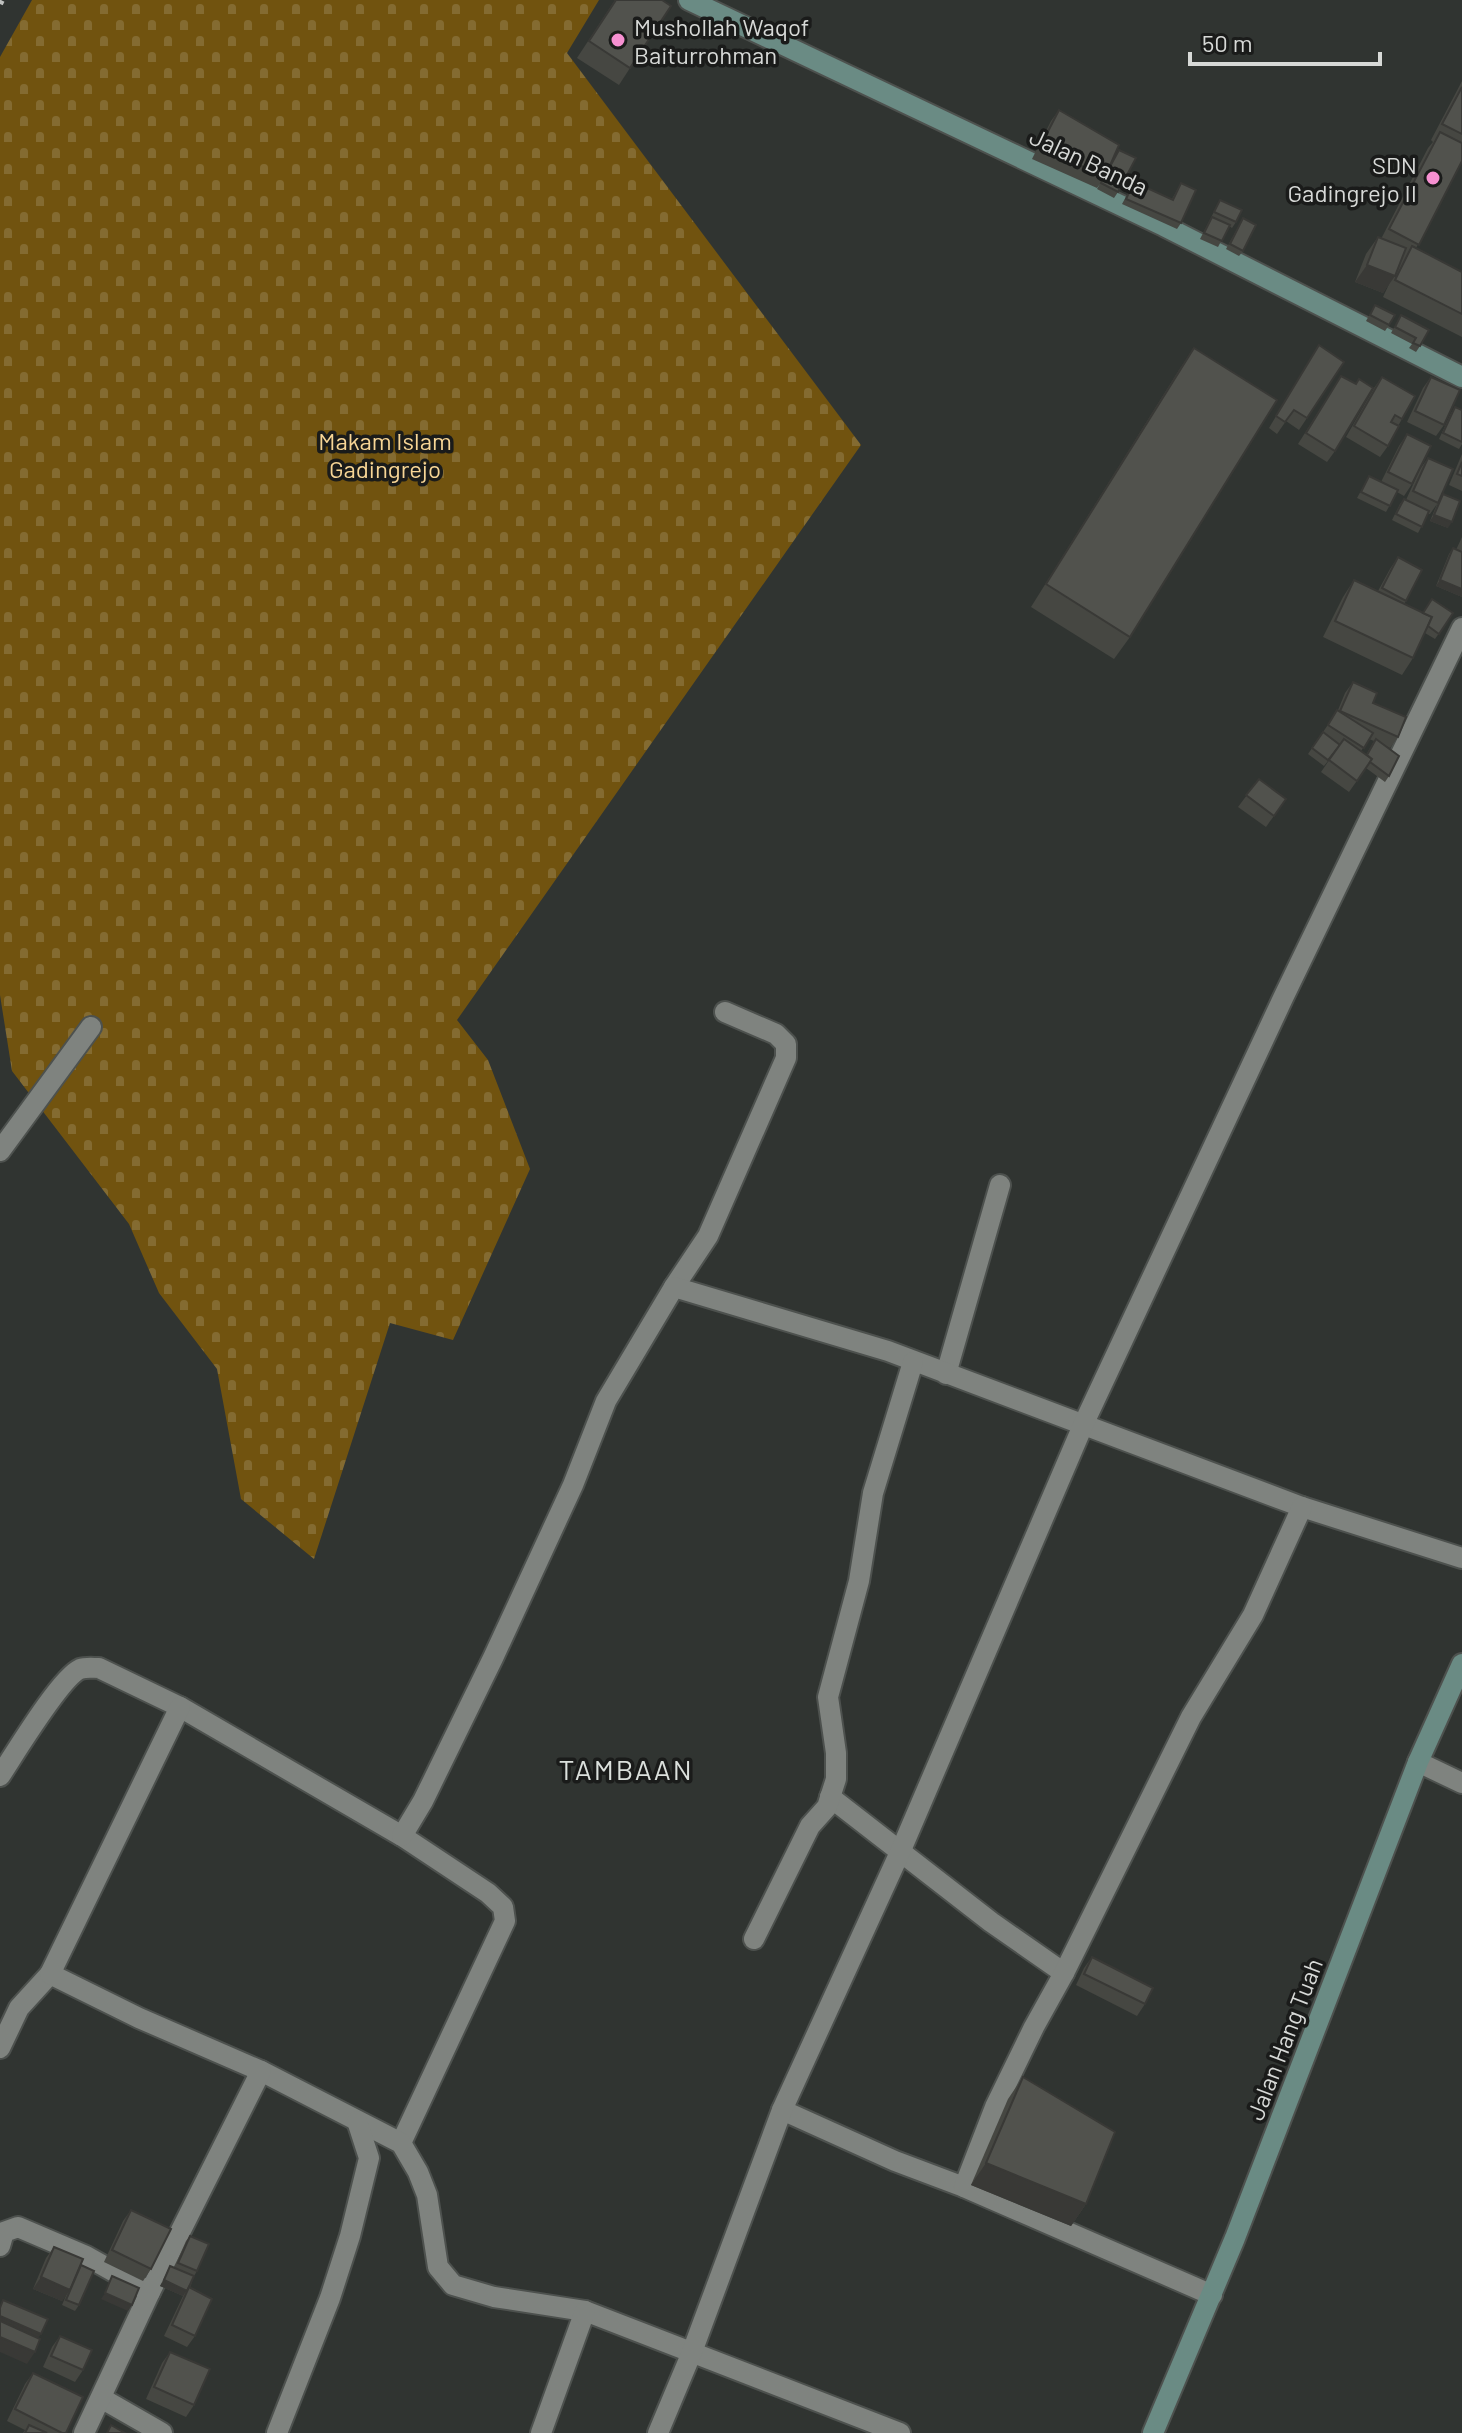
<svg xmlns="http://www.w3.org/2000/svg" width="1462" height="2433" viewBox="0 0 1462 2433" font-family="Barlow,sans-serif">
  <defs>
    <pattern id="cemetery-stones" width="16" height="16" patternUnits="userSpaceOnUse" patternTransform="scale(2)"><rect width="16" height="16" fill="#71530f"/><path d="M2 7V4a2 2 0 0 1 4 0v3zM10 15v-3a2 2 0 0 1 4 0v3z" fill="#846b31"/></pattern>
  </defs>
  <rect width="100%" height="100%" fill="#303431"/>
  <polygon fill="url(#cemetery-stones)" points="32,0 599,0 567,53 861,445 457,1020 488,1060 530,1169 453,1340 390,1323 314,1559 241,1499 217,1369 159,1293 129,1224 12,1071 0,995 0,57"/>
  <g fill="none" stroke-linecap="round" stroke-linejoin="round">
    <defs>
      <g id="street">
        <polyline points="0,1151 91,1027"/>
        <polyline points="674,1287 708,1236 786,1058 786,1044 776,1034 725,1012"/>
        <polyline points="946,1374 1000,1185"/>
        <polyline points="1418,1762 1462,1783"/>
        <path d="M0,1776C14,1755 60,1678 80,1669C86,1667 93,1668 99,1668L180,1707L402,1836L488,1893L503,1907L505,1921L401,2143"/>
        <polyline points="830,1797 991,1922 1064,1973"/>
        <polyline points="402,1836 423,1801 493,1658 573,1485 606,1401 674,1287 888,1351 1302,1507 1462,1558"/>
        <polyline points="754,1939 810,1826 827,1807 836,1779 836,1753 828,1697 859,1581 873,1493 913,1362"/>
        <polyline points="0,2048 19,2008 50,1974"/>
        <polyline points="261,2071 401,2143 418,2172 427,2195 438,2267 453,2285 494,2297 585,2311 900,2433"/>
        <polyline points="782,2110 895,2161 964,2187"/>
        <polyline points="0,2246 4,2232 18,2227 86,2256 150,2292"/>
        <polyline points="1212,2295 964,2187 995,2107 1034,2027 1064,1973 1191,1717 1253,1615 1302,1507"/>
        <polyline points="101,2398 162,2433"/>
        <polyline points="84,2433 150,2292 261,2071 139,2018 50,1974 180,1707"/>
        <polyline points="277,2433 330,2298 350,2236 369,2158 357,2121"/>
        <polyline points="541,2433 585,2311"/>
        <polyline points="658,2433 692,2352 782,2110 901,1850 1084,1423 1284,996 1462,628"/>
      </g>
      <g id="secondary">
        <polyline points="689,0 1164,226 1462,377"/>
        <polyline points="1153,2433 1235,2238 1418,1762 1462,1664"/>
      </g>
    </defs>
    <use href="#street" stroke="#4d514e" stroke-width="24"/>
    <use href="#secondary" stroke="#4d514e" stroke-width="24"/>
    <use href="#street" stroke="#7f837f" stroke-width="20"/>
    <use href="#secondary" stroke="#6a8b84" stroke-width="20"/>
    <polyline stroke="#bfc1bf" stroke-width="6" stroke-dasharray="4 8" stroke-linecap="butt" points="0,4 2,0"/>
  </g>
  <g fill="#464742" fill-rule="evenodd">
    <polygon points="615,0 662,0 630,68 619,85 577,58"/>
    <polygon points="1462,81 1462,161 1416,248 1462,272 1462,337 1383,297 1390,282 1383,293 1355,282 1366,254 1378,237 1381,239 1428,148 1433,142 1431,140"/>
    <polygon points="1059,110 1111,164 1119,150 1118,192 1114,198 1097,189 1100,184 1097,188 1032,159 1051,121"/>
    <polygon points="1134,182 1172,199 1181,183 1181,223 1177,229 1122,204"/>
    <polygon points="1220,200 1236,222 1232,228 1229,226 1218,247 1200,239"/>
    <polygon points="1243,218 1243,251 1239,256 1226,249"/>
    <polygon points="1375,305 1389,325 1385,331 1366,321"/>
    <polygon points="1401,315 1420,346 1416,352 1409,348 1412,344 1391,333"/>
    <polygon points="1319,345 1307,418 1299,430 1286,421 1277,434 1269,428"/>
    <polygon points="1194,348 1130,637 1114,659 1031,607 1179,370"/>
    <polygon points="1341,376 1356,384 1335,451 1327,462 1298,444"/>
    <polygon points="1382,377 1402,419 1398,426 1388,446 1380,457 1346,437 1374,388"/>
    <polygon points="1431,377 1444,425 1436,436 1407,422 1423,388"/>
    <polygon points="1455,407 1462,410 1462,444 1459,449 1439,439 1451,413"/>
    <polygon points="1407,434 1412,484 1404,496 1397,492 1386,512 1357,498 1369,476 1381,482 1399,446"/>
    <polygon points="1462,454 1462,491 1449,485"/>
    <polygon points="1428,458 1448,528 1430,521 1437,504 1430,514 1428,514 1418,533 1392,520 1400,504 1404,499 1406,500 1420,469"/>
    <polygon points="1462,537 1462,597 1436,586 1449,554 1453,548 1456,550"/>
    <polygon points="1398,557 1406,601 1404,604 1423,612 1453,613 1435,639 1425,633 1413,658 1402,675 1323,637 1343,597 1354,580 1378,591 1390,569"/>
    <path d="M1353,682L1373,703L1398,737L1390,748L1386,746L1389,776L1385,782L1366,768L1349,792L1321,772L1332,756L1324,766L1308,754L1338,710L1345,693ZM1369,739L1374,741L1366,755L1361,751Z"/>
    <polygon points="1259,779 1286,799 1266,827 1238,807"/>
    <polygon points="1092,1957 1145,2004 1137,2016 1076,1985 1084,1968"/>
    <polygon points="1023,2077 1086,2204 1071,2226 971,2185 1008,2099"/>
    <polygon points="131,2210 151,2269 143,2281 104,2262 123,2221"/>
    <polygon points="190,2236 197,2271 194,2276 190,2288 195,2336 187,2347 164,2336 183,2296 160,2286 170,2266 174,2268 186,2241"/>
    <polygon points="54,2247 79,2268 79,2305 75,2311 62,2305 67,2293 62,2301 33,2289 46,2258"/>
    <polygon points="60,2336 83,2370 75,2382 43,2367 52,2347"/>
    <polygon points="170,2352 194,2405 186,2417 146,2399 162,2363"/>
    <polygon points="33,2373 66,2433 23,2433 25,2430 7,2421 25,2384"/>
  </g>
  <g fill="#393936">
    <polygon points="1367,265 1395,276 1383,293 1355,282"/>
    <polygon points="1434,515 1452,522 1448,528 1430,521"/>
    <polygon points="1440,580 1462,589 1462,597 1436,586"/>
    <polygon points="986,2163 1086,2204 1071,2226 971,2185"/>
    <polygon points="41,2277 70,2290 62,2301 33,2289"/>
    <polygon points="164,2280 187,2290 183,2296 160,2286"/>
    <polygon points="105,2293 132,2305 128,2311 101,2299"/>
    <polygon points="0,2316 41,2334 33,2345 0,2331"/>
    <polygon points="0,2337 35,2352 27,2364 0,2352"/>
  </g>
  <g fill="#51524d" stroke="#393936" stroke-width="2">
    <polygon points="616,0 662,0 671,6 630,68 589,41"/>
    <polygon points="1462,87 1462,134 1442,124"/>
    <polygon points="1059,110 1119,145 1105,177 1040,147"/>
    <polygon points="1440,132 1462,143 1462,161 1419,245 1389,229"/>
    <polygon points="1119,150 1136,158 1118,192 1101,183"/>
    <polygon points="1134,182 1173,200 1181,183 1196,190 1181,223 1126,199"/>
    <polygon points="1220,200 1242,210 1236,222 1214,212"/>
    <polygon points="1212,217 1230,225 1222,241 1204,233"/>
    <polygon points="1243,218 1256,225 1243,251 1230,244"/>
    <polygon points="1378,237 1406,248 1395,276 1367,265"/>
    <polygon points="1412,246 1462,272 1462,314 1395,280"/>
    <polygon points="1375,305 1395,315 1389,325 1370,315"/>
    <polygon points="1401,315 1429,330 1420,346 1413,343 1416,338 1395,327"/>
    <polygon points="1319,345 1344,362 1307,418 1294,410 1285,422 1276,416"/>
    <polygon points="1194,348 1277,400 1130,637 1046,584"/>
    <polygon points="1341,376 1356,384 1359,379 1373,388 1335,451 1306,433"/>
    <polygon points="1382,377 1415,396 1402,419 1395,415 1391,422 1399,426 1388,446 1354,426"/>
    <polygon points="1431,377 1460,390 1444,425 1415,411"/>
    <polygon points="1455,407 1462,410 1462,442 1443,433"/>
    <polygon points="1407,434 1431,446 1412,484 1388,472"/>
    <polygon points="1428,458 1453,469 1438,503 1413,491"/>
    <polygon points="1462,462 1462,476 1457,474"/>
    <polygon points="1369,476 1398,490 1390,506 1361,492"/>
    <polygon points="1443,494 1460,501 1452,522 1434,515"/>
    <polygon points="1404,499 1429,511 1422,527 1396,514"/>
    <polygon points="1453,548 1462,552 1462,589 1440,580"/>
    <polygon points="1398,557 1422,570 1406,601 1382,588"/>
    <polygon points="1354,580 1432,617 1413,658 1335,621"/>
    <polygon points="1432,599 1453,613 1439,634 1428,626 1432,617 1423,613"/>
    <polygon points="1353,682 1377,693 1373,703 1406,717 1398,737 1340,711"/>
    <polygon points="1337,710 1373,733 1364,748 1328,725"/>
    <polygon points="1323,732 1340,745 1328,760 1312,748"/>
    <polygon points="1344,739 1372,759 1357,781 1329,760"/>
    <polygon points="1376,739 1399,756 1389,776 1370,762 1372,759 1367,755"/>
    <polygon points="1259,779 1286,799 1274,816 1246,795"/>
    <polygon points="1092,1957 1153,1988 1145,2004 1084,1974"/>
    <polygon points="1023,2077 1115,2132 1086,2204 986,2163"/>
    <polygon points="131,2210 171,2229 151,2269 112,2250"/>
    <polygon points="190,2236 209,2244 197,2271 178,2263"/>
    <polygon points="54,2247 83,2259 70,2290 41,2277"/>
    <polygon points="81,2265 94,2271 79,2305 66,2300"/>
    <polygon points="170,2266 194,2276 187,2291 164,2280"/>
    <polygon points="112,2276 139,2288 132,2305 105,2293"/>
    <polygon points="189,2287 212,2299 195,2336 172,2325"/>
    <polygon points="3,2300 48,2319 41,2334 0,2316 0,2308"/>
    <polygon points="0,2321 40,2339 35,2352 0,2337"/>
    <polygon points="60,2336 92,2350 83,2370 51,2356"/>
    <polygon points="170,2352 210,2369 194,2405 154,2387"/>
    <polygon points="33,2373 83,2397 66,2433 62,2433 15,2409"/>
    <polygon points="29,2425 47,2433 25,2433"/>
    <polygon points="111,2425 125,2433 107,2433"/>
  </g>
  <g fill="#f690d1" stroke="#1a1b1a" stroke-width="3">
    <circle cx="618" cy="40" r="8"/>
    <circle cx="1433" cy="178" r="8"/>
  </g>
  <g text-anchor="middle" dominant-baseline="central" stroke-width="7" stroke-linejoin="round" paint-order="stroke">
    <g font-size="24" fill="#d7d9d7" stroke="#1a1b1a" text-anchor="start">
      <text x="634" y="26">Mushollah Waqof<tspan x="634" dy="28">Baiturrohman</tspan></text>
      <text x="1417" y="164" text-anchor="end">SDN<tspan x="1417" dy="28">Gadingrejo II</tspan></text>
    </g>
    <g font-size="24" fill="#d7d9d7" stroke="#1a1b1a">
      <text transform="translate(1089 161) rotate(25)">Jalan Banda</text>
      <text transform="translate(1284 2039) rotate(-69)">Jalan Hang Tuah</text>
    </g>
    <g font-size="24" fill="#f8d696" stroke="#1a1b1a">
      <text x="385" y="440">Makam Islam<tspan x="385" dy="28">Gadingrejo</tspan></text>
    </g>
    <g font-size="28" letter-spacing="2" fill="#dbe0dc" stroke="#1a1b1a">
      <text x="626" y="1769">TAMBAAN</text>
    </g>
  </g>
  <path d="M1190 52v12h190v-12" fill="none" stroke="#d7d9d7" stroke-width="4"/>
  <text x="1202" y="52" font-size="24" fill="#d7d9d7" stroke="#1a1b1a" stroke-width="6" paint-order="stroke">50 m</text>
</svg>
